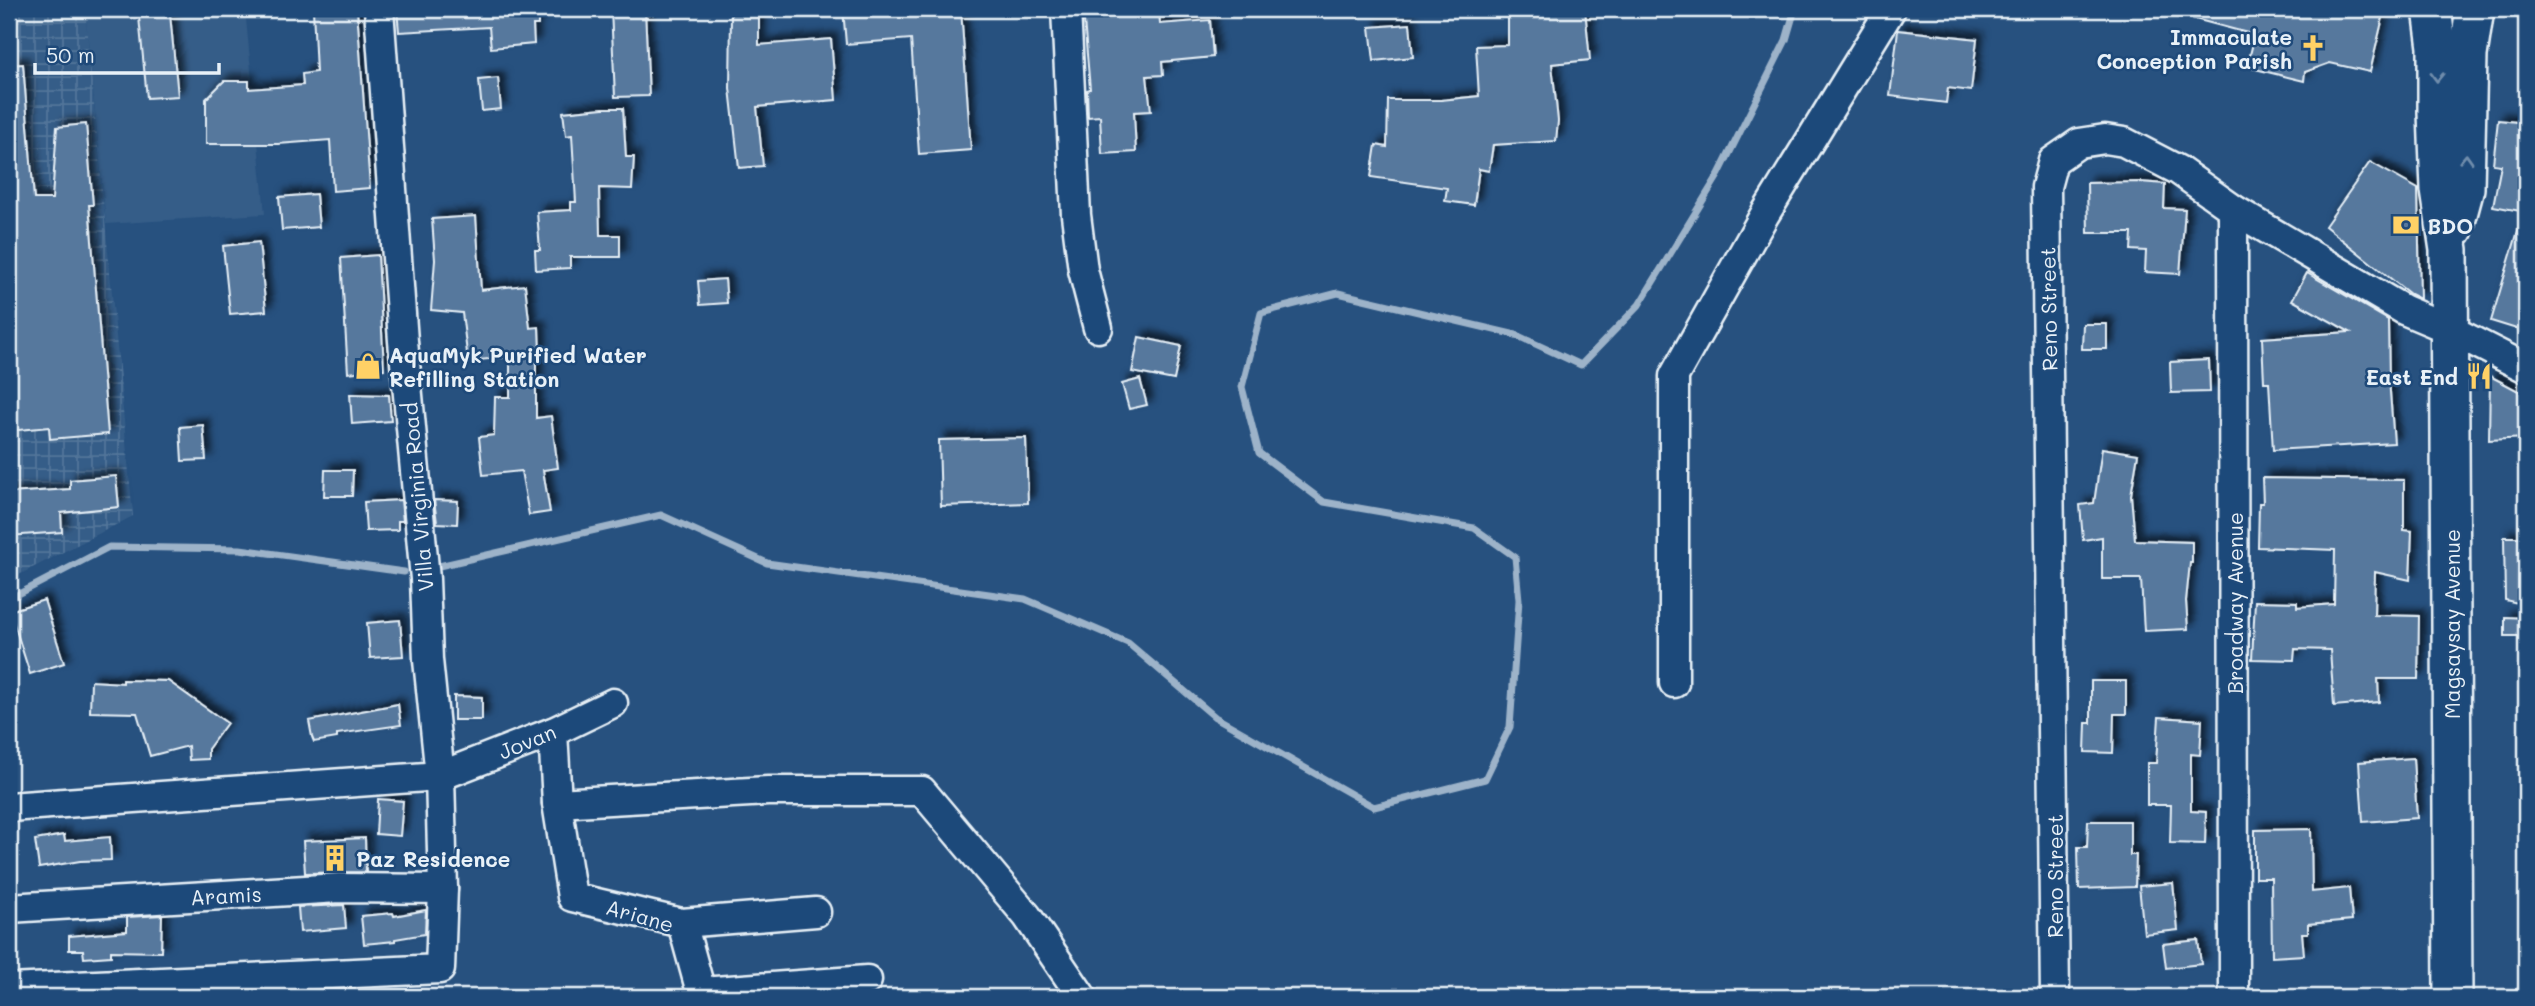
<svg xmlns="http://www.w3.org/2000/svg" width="2535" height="1006" viewBox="0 0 2535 1006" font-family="Mali,sans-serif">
  <defs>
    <pattern id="industrial-grid" width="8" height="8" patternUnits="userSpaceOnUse" patternTransform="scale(1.75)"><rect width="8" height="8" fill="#355d88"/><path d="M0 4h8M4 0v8" fill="none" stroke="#52759a"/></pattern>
    <filter id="shadow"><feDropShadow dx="6" dy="-6" stdDeviation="3.5" flood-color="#0009"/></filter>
  </defs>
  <rect width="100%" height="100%" fill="#27517f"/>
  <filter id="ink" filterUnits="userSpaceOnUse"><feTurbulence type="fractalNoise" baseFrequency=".0143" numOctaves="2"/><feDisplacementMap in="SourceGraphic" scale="14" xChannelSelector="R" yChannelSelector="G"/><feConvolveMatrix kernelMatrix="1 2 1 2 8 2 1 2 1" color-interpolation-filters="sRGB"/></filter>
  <g filter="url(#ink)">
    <polygon fill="#355d88" points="85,9 245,9 265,214 106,224"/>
    <polygon fill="url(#industrial-grid)" points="9,9 85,9 133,516 9,580"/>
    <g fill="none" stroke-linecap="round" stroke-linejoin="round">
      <g stroke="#9db3c9" stroke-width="7">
        <polyline points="439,566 661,515 767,563 1025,599 1128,643 1215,717 1374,807 1485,779 1510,727 1519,600 1515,557 1474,528 1324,502 1259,453 1242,387 1261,313 1338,293 1516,335 1581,365 1639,305 1719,174 1786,40 1795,9"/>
        <polyline points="9,599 109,547 240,549 404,572"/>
      </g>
    </g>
    <g fill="#57789d" stroke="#e8f1f8" stroke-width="2" filter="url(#shadow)">
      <polygon points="313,9 357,9 370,188 333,191 330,140 278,144 206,144 206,99 224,81 249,81 249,89 303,85 302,74 316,72"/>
      <polygon points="397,9 538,9 538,25 533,25 534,44 491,48 489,27 399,32"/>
      <polygon points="611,9 645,9 649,96 615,97"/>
      <polygon points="843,9 961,9 971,150 919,154 911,39 846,44"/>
      <polygon points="1083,9 1159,9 1160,24 1210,20 1213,57 1162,62 1163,75 1147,76 1151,111 1134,112 1136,152 1102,154 1100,116 1088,117 1087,90 1090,89"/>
      <polygon points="1508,9 1585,9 1590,60 1552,64 1558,121 1556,141 1493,145 1489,171 1479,169 1474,205 1445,201 1447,188 1371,177 1376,145 1387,147 1388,100 1441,100 1479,96 1476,46 1508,45"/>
      <polygon points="2181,9 2385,9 2370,72 2330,63 2305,72 2304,81 2247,67 2255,35 2180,15"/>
      <polygon points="170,14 178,96 147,98 139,17"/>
      <polygon points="731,14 759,14 759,45 831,39 836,100 757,107 763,166 739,168 730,88"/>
      <polygon points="1410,24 1413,57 1374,61 1370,27"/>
      <polygon points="1898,30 1977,39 1971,91 1948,88 1946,103 1890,96"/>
      <polygon points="23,64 34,199 52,199 57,127 86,124 93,205 89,205 108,434 50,439 49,427 9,431 9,65"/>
      <polygon points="498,78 501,109 482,111 479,80"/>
      <polygon points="603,108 623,108 626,157 634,157 632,189 599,188 600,235 620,235 620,257 570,257 570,268 536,270 535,250 540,250 537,212 571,210 571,202 576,202 572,135 566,136 563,112"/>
      <polygon points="2498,120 2526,123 2526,212 2493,206 2501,165 2493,164"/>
      <polygon points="2370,162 2418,189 2420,299 2410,294 2325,226"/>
      <polygon points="2140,182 2165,184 2164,208 2185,209 2180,274 2145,272 2146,251 2131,250 2132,233 2088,233 2087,183"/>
      <polygon points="316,194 319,227 282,230 279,197"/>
      <polygon points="476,216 481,290 525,285 530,328 539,327 540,353 536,354 536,418 551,416 558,468 543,470 550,512 529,515 521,471 483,475 479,437 494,435 495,397 510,397 510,357 468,361 462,313 431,310 435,260 432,219"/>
      <polygon points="2521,221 2526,222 2526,332 2491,321"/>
      <polygon points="259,242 266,311 230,314 223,246"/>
      <polygon points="378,255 384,369 348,373 341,258"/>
      <polygon points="2307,273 2388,320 2389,379 2394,443 2273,450 2269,382 2264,382 2262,338 2350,332 2292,300"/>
      <polygon points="725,279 727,303 700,305 698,281"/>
      <polygon points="2083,324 2107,324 2107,349 2082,349"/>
      <polygon points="1139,337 1181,346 1174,380 1132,372"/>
      <polygon points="2209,360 2210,392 2171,393 2170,362"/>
      <polygon points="2490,376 2526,395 2526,438 2489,440"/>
      <polygon points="1140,379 1147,405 1129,409 1122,384"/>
      <polygon points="350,394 389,395 391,421 352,424"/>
      <polygon points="203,425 206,460 182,461 180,427"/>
      <polygon points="1026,438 1028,503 941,506 939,440"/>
      <polygon points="2102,448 2138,454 2131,495 2135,540 2192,542 2192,563 2190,563 2186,601 2188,629 2144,631 2141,579 2102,579 2102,537 2083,540 2080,505 2094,503"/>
      <polygon points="325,470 353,470 352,496 324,496"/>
      <polygon points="116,476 119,507 61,513 62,532 9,536 9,493 70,489 70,480"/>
      <polygon points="2262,478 2404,480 2404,530 2412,531 2410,580 2375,572 2374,615 2419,616 2418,679 2378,679 2379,702 2334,706 2330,650 2295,649 2294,660 2252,659 2255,601 2297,602 2297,607 2334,604 2335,550 2258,547 2259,503 2263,503"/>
      <polygon points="401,500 403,521 398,521 398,530 366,531 364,502"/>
      <polygon points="434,500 458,501 457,524 437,523"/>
      <polygon points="2504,537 2526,537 2526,605 2505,600"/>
      <polygon points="44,600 64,663 30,674 10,611"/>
      <polygon points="2505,617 2526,618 2526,636 2505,636"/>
      <polygon points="400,620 403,656 370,658 367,623"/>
      <polygon points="123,680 168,681 227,723 208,749 208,759 189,760 188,746 150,756 137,713 90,712 91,681 123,683"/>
      <polygon points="2091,681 2126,681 2126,714 2114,714 2113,753 2085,752 2086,723 2091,723"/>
      <polygon points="454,696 482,697 482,720 454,720"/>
      <polygon points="398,704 401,725 337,734 337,738 314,742 312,737 309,721"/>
      <polygon points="2159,717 2202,720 2200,755 2191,754 2191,811 2206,812 2205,844 2170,843 2171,805 2147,805 2147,763 2156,763"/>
      <polygon points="2413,758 2417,818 2363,822 2359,762"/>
      <polygon points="378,799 403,801 400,836 376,834"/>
      <polygon points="2088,821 2130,821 2130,855 2136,855 2135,887 2079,889 2078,847 2087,847"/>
      <polygon points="2311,829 2312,892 2349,888 2352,920 2308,924 2308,933 2302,933 2304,955 2272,957 2271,878 2255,878 2255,830"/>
      <polygon points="64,835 65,841 110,837 111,860 80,861 39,868 35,840"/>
      <polygon points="365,838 366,872 305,873 303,841"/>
      <polygon points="2173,883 2178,930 2144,934 2139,886"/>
      <polygon points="344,905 346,928 300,932 298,907"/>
      <polygon points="426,910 425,934 395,939 395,941 364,944 361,916 393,913 394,916"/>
      <polygon points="162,915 161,952 111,951 111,956 84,958 83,950 69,950 69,936 127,931 127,917"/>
      <polygon points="2198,940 2201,964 2166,968 2163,944"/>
    </g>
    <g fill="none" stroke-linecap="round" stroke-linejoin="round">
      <defs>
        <g id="minor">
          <polyline points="1066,9 1076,215 1083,270 1098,328"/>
          <polyline points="2233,209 2234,997"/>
          <polyline points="1674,683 1674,376 1765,214 1891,9"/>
          <polyline points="553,732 557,803 572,897 682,923 701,992 867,980"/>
          <polyline points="557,803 768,791 922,791 1027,916 1082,997"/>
          <polyline points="9,807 440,776 553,732 613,703"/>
          <polyline points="9,908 339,888 443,889"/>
          <polyline points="682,923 816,912"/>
          <polyline points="9,989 440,969 443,889 440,776 428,660 425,579 403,341 379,9"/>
          <polyline points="2055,997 2046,187 2053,161 2079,143 2105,139 2124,142 2178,170 2233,209 2404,310 2449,329 2526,368"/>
        </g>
        <g id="major">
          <polyline points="2432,9 2437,47 2437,112 2440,190 2449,250 2453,997"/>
          <polyline points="2454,229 2465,188 2468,55 2475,9"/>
        </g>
      </defs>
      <use href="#minor" stroke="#e8f1f8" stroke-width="33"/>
      <use href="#major" stroke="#e8f1f8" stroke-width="42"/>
      <use href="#minor" stroke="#1f4a7a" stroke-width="28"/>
      <use href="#major" stroke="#1f4a7a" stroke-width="37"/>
    </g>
    <defs><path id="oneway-chevron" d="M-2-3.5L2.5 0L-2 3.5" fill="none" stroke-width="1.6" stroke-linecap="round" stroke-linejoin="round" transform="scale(1.75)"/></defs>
    <g stroke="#6f8dac">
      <use href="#oneway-chevron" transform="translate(2437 77) rotate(91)"/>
      <use href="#oneway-chevron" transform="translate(2466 159) rotate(-88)"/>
    </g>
  </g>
  <defs>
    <symbol id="church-bare" viewBox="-9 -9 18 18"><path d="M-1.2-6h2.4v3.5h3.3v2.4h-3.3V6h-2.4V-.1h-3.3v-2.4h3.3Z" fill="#ffd166" stroke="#1f4a7a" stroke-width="2.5" paint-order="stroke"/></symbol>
    <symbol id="bank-bare" viewBox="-9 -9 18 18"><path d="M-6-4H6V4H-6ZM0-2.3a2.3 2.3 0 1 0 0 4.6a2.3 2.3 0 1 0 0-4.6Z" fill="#ffd166" stroke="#1f4a7a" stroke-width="2.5" paint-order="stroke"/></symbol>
    <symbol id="shop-bare" viewBox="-9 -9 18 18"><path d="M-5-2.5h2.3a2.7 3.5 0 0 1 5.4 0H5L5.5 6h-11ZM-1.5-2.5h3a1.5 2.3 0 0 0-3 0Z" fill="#ffd166" stroke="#1f4a7a" stroke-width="2.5" paint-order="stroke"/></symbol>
    <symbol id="restaurant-bare" viewBox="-9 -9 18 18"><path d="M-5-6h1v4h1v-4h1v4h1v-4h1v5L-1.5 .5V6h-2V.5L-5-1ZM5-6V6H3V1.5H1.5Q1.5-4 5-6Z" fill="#ffd166" stroke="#1f4a7a" stroke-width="2.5" paint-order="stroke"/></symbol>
    <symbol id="building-bare" viewBox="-9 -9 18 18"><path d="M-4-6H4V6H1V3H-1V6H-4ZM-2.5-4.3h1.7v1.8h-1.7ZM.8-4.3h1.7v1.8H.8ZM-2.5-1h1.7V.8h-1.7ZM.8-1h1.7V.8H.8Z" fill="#ffd166" stroke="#1f4a7a" stroke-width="2.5" paint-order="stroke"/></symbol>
  </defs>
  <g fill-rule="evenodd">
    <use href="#church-bare" x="2294" y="29" width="38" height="38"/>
    <use href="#bank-bare" x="2387" y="206" width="38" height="38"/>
    <use href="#shop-bare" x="349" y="347" width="38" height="38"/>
    <use href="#restaurant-bare" x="2460" y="357" width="38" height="38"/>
    <use href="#building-bare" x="316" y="839" width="38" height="38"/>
  </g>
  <g text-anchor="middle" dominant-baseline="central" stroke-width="5" stroke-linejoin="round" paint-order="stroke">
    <g font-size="21" font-weight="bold" fill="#e8f1f8" stroke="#1f4a7a" text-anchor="start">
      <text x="2292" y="36" text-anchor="end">Immaculate<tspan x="2292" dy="24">Conception Parish</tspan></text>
      <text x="2427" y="225">BDO</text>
      <text x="389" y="354">AquaMyk Purified Water<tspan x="389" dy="24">Refilling Station</tspan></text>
      <text x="2458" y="376" text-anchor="end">East End</text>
      <text x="356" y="858">Paz Residence</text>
    </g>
    <g font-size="21" fill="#e8f1f8" stroke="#1f4a7a">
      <text transform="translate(2048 309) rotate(-91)">Reno Street</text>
      <text transform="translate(417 497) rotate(-95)">Villa Virginia Road</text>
      <text transform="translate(2234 603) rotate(-90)">Broadway Avenue</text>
      <text transform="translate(2451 624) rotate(-90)">Magsaysay Avenue</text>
      <text transform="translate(527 741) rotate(-22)">Jovan</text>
      <text transform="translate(2054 876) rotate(-90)">Reno Street</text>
      <text transform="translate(226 895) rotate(-3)">Aramis</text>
      <text transform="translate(640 915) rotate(16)">Ariane</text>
    </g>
  </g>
  <rect width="2535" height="1006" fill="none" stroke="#1f4a7a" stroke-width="35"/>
  <rect x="18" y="18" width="2500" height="971" fill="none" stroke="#e8f1f8" stroke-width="2.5" filter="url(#ink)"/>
  <path d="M35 63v10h184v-10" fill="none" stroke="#e8f1f8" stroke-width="3.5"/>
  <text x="46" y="63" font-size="21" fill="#e8f1f8" stroke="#1f4a7a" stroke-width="5" paint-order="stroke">50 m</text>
</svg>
